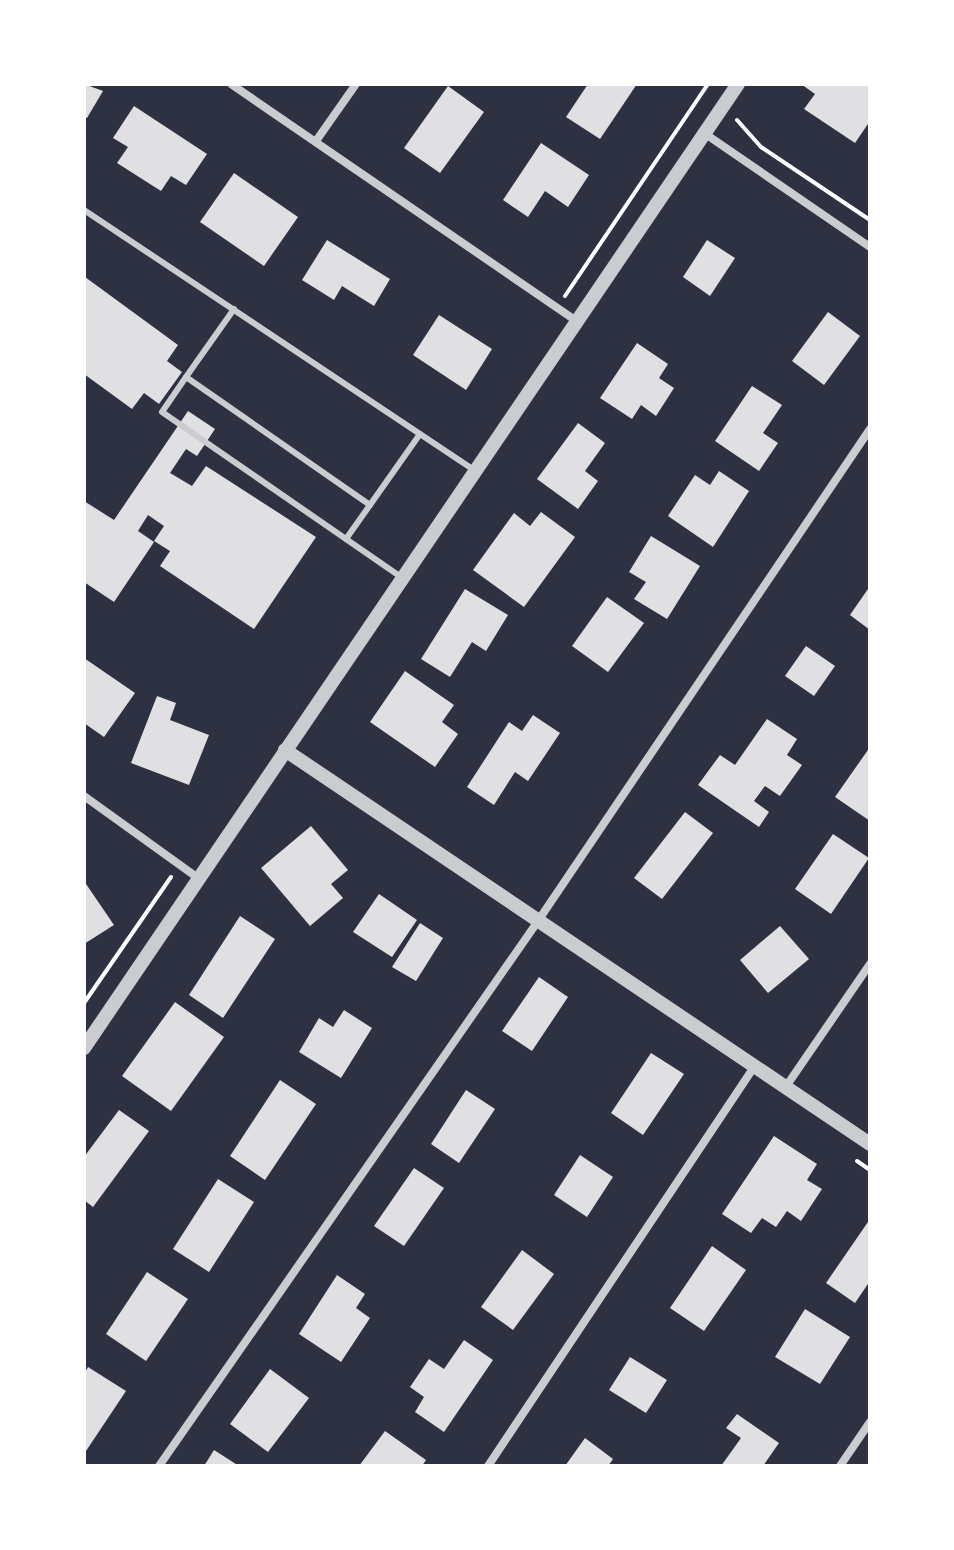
<svg xmlns="http://www.w3.org/2000/svg" width="954" height="1550" viewBox="0 0 954 1550" font-family="Commissioner,sans-serif">
  <rect width="100%" height="100%" fill="#2d3142"/>
  <g fill="#e0e0e3">
    <polygon points="84,84 103,91 87,118 84,117"/>
    <polygon points="588,84 637,84 600,139 566,117"/>
    <polygon points="801,84 870,84 870,121 855,143 804,109 815,94"/>
    <polygon points="448,86 484,112 440,173 404,148"/>
    <polygon points="134,106 207,154 186,185 171,176 161,191 117,163 128,147 113,138"/>
    <polygon points="541,143 589,175 568,207 545,191 528,217 503,200"/>
    <polygon points="234,173 298,217 264,266 200,222"/>
    <polygon points="327,240 390,279 374,306 342,286 334,300 302,280"/>
    <polygon points="707,240 735,258 710,296 683,277"/>
    <polygon points="85,277 178,345 167,361 182,372 159,404 144,393 132,409 84,374"/>
    <polygon points="828,312 860,336 824,385 792,361"/>
    <polygon points="439,315 492,349 466,390 413,355"/>
    <polygon points="637,343 668,364 659,378 674,388 656,416 641,405 632,419 600,398"/>
    <polygon points="752,386 782,405 763,433 778,443 759,471 715,441"/>
    <polygon points="188,411 215,429 197,456 186,449 170,473 192,486 206,466 316,537 254,629 160,566 170,551 154,541 164,526 148,515 138,531 154,542 114,602 84,582 84,501 114,520"/>
    <polygon points="578,423 605,443 585,471 598,481 578,509 537,479"/>
    <polygon points="719,471 749,491 713,547 668,516 695,475 710,485"/>
    <polygon points="541,512 575,537 524,607 473,570 514,513 530,526"/>
    <polygon points="651,536 700,566 667,619 634,599 646,582 629,572"/>
    <polygon points="870,586 870,630 850,615"/>
    <polygon points="465,589 508,615 486,651 472,642 450,677 421,659"/>
    <polygon points="607,597 644,623 608,672 572,646"/>
    <polygon points="806,646 835,666 814,696 785,676"/>
    <polygon points="84,658 135,693 104,737 84,723"/>
    <polygon points="405,671 454,705 442,722 458,734 435,767 370,722"/>
    <polygon points="157,696 176,703 170,720 209,735 189,785 131,763"/>
    <polygon points="533,715 560,733 528,781 515,772 494,805 467,787 509,722 522,731"/>
    <polygon points="767,719 797,739 787,755 802,765 780,796 765,786 754,801 769,812 759,827 698,785 720,755 735,765"/>
    <polygon points="870,747 870,821 835,797"/>
    <polygon points="685,812 713,833 662,899 634,878"/>
    <polygon points="311,826 348,870 331,884 343,898 310,926 261,868"/>
    <polygon points="833,834 869,858 831,914 795,889"/>
    <polygon points="84,881 114,925 84,944"/>
    <polygon points="379,894 417,920 392,957 353,932"/>
    <polygon points="240,916 275,939 223,1018 189,995"/>
    <polygon points="420,923 443,938 416,981 392,967"/>
    <polygon points="780,926 809,959 768,993 740,960"/>
    <polygon points="539,977 568,997 532,1051 502,1031"/>
    <polygon points="175,1002 224,1037 171,1111 122,1076"/>
    <polygon points="344,1010 372,1028 341,1078 299,1052 319,1018 333,1027"/>
    <polygon points="651,1053 684,1074 643,1135 611,1113"/>
    <polygon points="280,1080 316,1104 265,1180 230,1156"/>
    <polygon points="466,1090 495,1109 459,1163 431,1144"/>
    <polygon points="119,1110 149,1131 93,1207 84,1200 84,1157"/>
    <polygon points="774,1136 817,1164 807,1180 822,1189 801,1221 787,1211 776,1227 762,1218 751,1233 722,1214"/>
    <polygon points="580,1155 613,1177 587,1217 554,1195"/>
    <polygon points="414,1168 444,1188 404,1246 374,1226"/>
    <polygon points="218,1179 254,1202 209,1272 173,1249"/>
    <polygon points="870,1219 870,1281 855,1303 826,1283"/>
    <polygon points="712,1246 746,1270 704,1331 670,1308"/>
    <polygon points="522,1250 554,1274 513,1330 481,1307"/>
    <polygon points="147,1272 188,1299 146,1361 106,1334"/>
    <polygon points="337,1275 365,1294 356,1308 370,1318 341,1362 299,1334"/>
    <polygon points="805,1309 850,1337 820,1384 775,1357"/>
    <polygon points="464,1340 493,1360 444,1432 415,1412 424,1397 410,1387 429,1359 444,1369"/>
    <polygon points="630,1357 667,1380 646,1413 609,1390"/>
    <polygon points="88,1367 126,1391 84,1454 84,1374"/>
    <polygon points="270,1369 309,1398 268,1452 230,1424"/>
    <polygon points="737,1414 779,1443 763,1466 721,1466 741,1438 726,1428"/>
    <polygon points="385,1431 426,1460 422,1466 359,1466"/>
    <polygon points="585,1438 613,1459 608,1466 565,1466"/>
    <polygon points="214,1450 239,1466 204,1466"/>
  </g>
  <g fill="none" stroke-linecap="round" stroke-linejoin="round">
    <g stroke="#fff" stroke-width="4">
      <polyline points="737,120 761,147 870,220"/>
      <polyline points="565,296 708,84"/>
      <polyline points="84,1003 171,877"/>
      <polyline points="857,1161 870,1170"/>
    </g>
    <g stroke="#caccd0" stroke-width="6">
      <polyline points="84,210 474,470"/>
      <polyline points="234,309 186,377 370,505 420,434"/>
      <polyline points="186,377 162,412 401,577"/>
      <polyline points="346,539 370,505"/>
    </g>
    <g stroke="#caccd0" stroke-width="8">
      <polyline points="231,84 575,320"/>
      <polyline points="704,133 870,247"/>
      <polyline points="316,141 356,84"/>
      <polyline points="84,796 198,878"/>
      <polyline points="785,1088 870,964"/>
      <polyline points="159,1466 538,921 870,429"/>
      <polyline points="488,1466 754,1067"/>
      <polyline points="840,1466 870,1422"/>
    </g>
    <g stroke="#caccd0" stroke-width="14">
      <polyline points="285,750 870,1144"/>
      <polyline points="84,1048 738,84"/>
    </g>
  </g>
  <rect width="954" height="1550" fill="none" stroke="#ffffff" stroke-width="172"/>
</svg>
